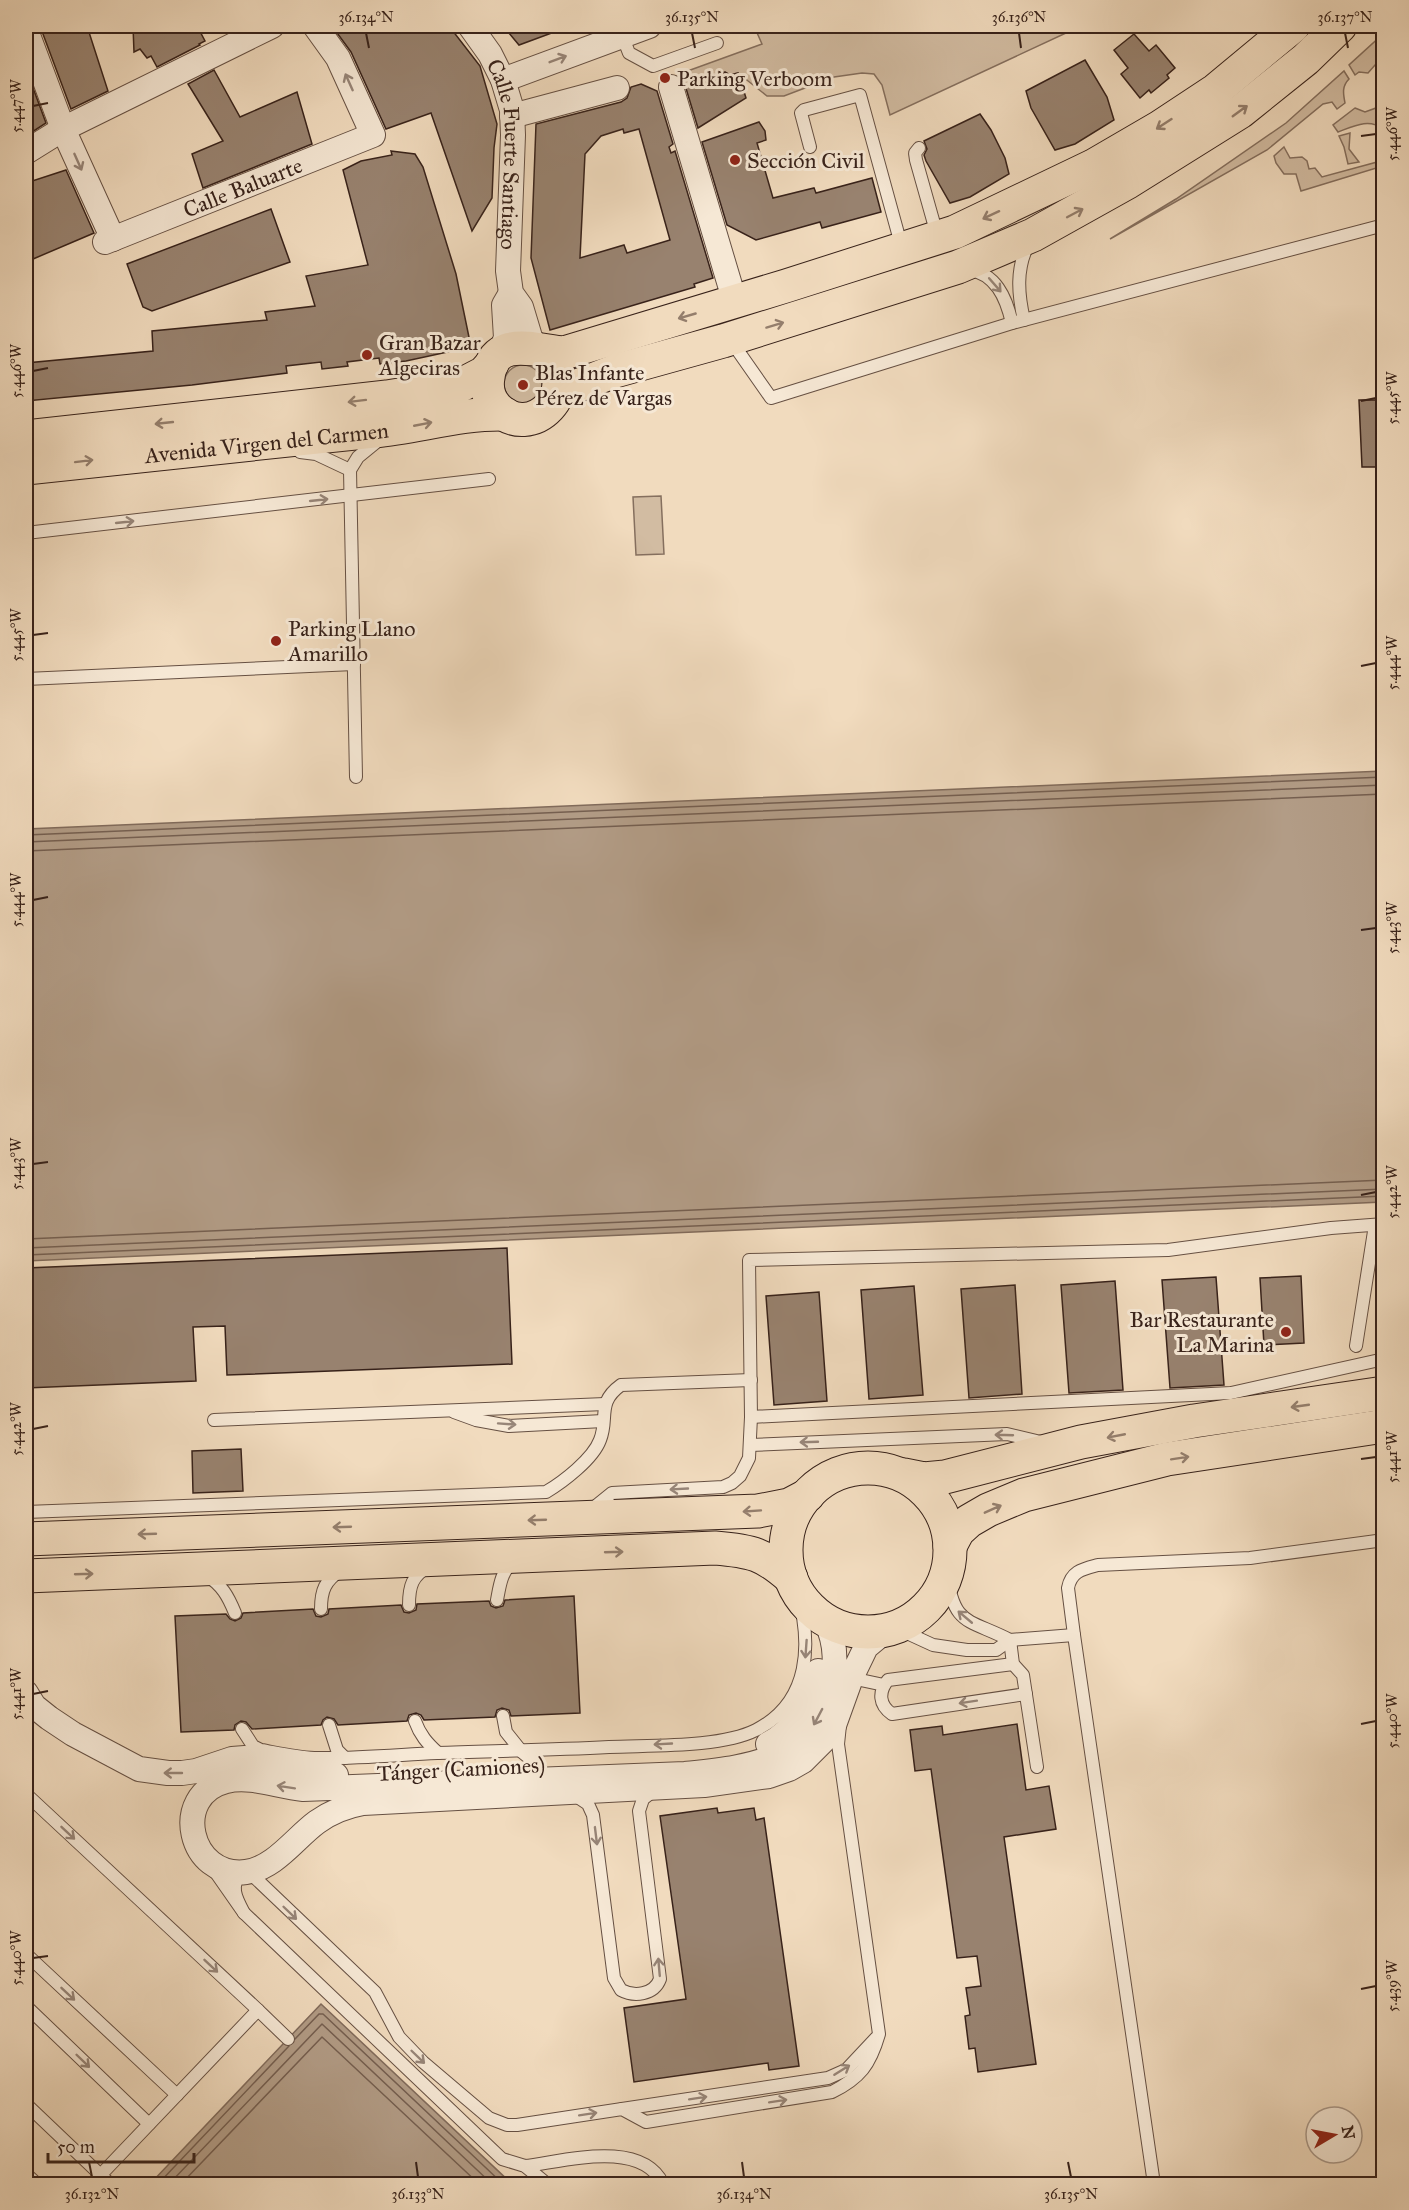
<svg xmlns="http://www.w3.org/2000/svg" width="1409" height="2210" viewBox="0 0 1409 2210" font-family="'IM FELL Great Primer',serif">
  <rect width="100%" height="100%" fill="#f1dbbe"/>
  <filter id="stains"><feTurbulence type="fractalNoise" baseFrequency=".00333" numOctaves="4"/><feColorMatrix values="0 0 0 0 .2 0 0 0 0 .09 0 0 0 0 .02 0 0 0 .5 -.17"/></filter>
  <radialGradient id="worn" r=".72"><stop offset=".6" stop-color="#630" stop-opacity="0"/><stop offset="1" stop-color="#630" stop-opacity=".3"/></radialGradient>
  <g fill="#d2bca2" stroke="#856f5e" stroke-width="1.5">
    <polygon points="754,26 1081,26 890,115 882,85 874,74 862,73 834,77 784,96 767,96 738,73 730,75 724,72 685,85 682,73 762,44"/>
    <polygon points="1383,34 1383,56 1368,73 1359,72 1355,75 1349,65"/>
    <path d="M1344,71L1349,79C1342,86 1343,93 1345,103L1337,109L1332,102L1323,104L1267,150L1110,239L1176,199L1286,123Z"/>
    <path d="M1355,108L1365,112L1376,108L1383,116V129C1369,118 1354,126 1338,132L1333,125Z"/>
    <polygon points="1350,133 1349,149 1359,162 1348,164 1344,147 1339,136"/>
    <polygon points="1284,147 1290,158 1302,157 1307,161 1309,169 1315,168 1322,177 1377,162 1383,157 1383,166 1301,191 1296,174 1284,174 1276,163 1274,156"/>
    <circle cx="523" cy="384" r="19"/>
    <polygon points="661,496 664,554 636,555 633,497"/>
  </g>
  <g fill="#b29c86" stroke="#816b5b" stroke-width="1.5">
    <polygon points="1383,771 1383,1202 26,1261 26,829"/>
    <polygon points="321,2004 512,2184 150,2184"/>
  </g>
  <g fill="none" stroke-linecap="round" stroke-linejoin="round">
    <g stroke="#755f50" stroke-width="1.5">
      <polyline points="26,835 1384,777"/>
      <polyline points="26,842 1384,785"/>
      <polyline points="26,851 1384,794"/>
      <polyline points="26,1239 1384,1180"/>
      <polyline points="26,1248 1384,1189"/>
      <polyline points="26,1255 1384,1196"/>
      <polyline points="295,2039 319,2014 323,2014 503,2184"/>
      <polyline points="158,2184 289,2046"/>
      <polyline points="169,2184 322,2024 492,2184"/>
      <polyline points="181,2184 322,2037 479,2184"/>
    </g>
  </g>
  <g fill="#98826f" stroke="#38221a" stroke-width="1.5" fill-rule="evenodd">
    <polygon points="40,26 87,26 108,91 71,109"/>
    <polygon points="133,26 197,26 205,41 199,44 200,45 157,67 151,56 147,58 140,49 134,52"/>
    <polygon points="332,26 449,26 480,66 497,124 494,148 492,198 472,231 431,113 386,129 351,52"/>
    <polygon points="503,26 567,26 568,27 519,45"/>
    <polygon points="1134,34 1149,51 1156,45 1175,68 1167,75 1169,78 1151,93 1149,90 1140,98 1121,74 1128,68 1114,50"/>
    <polygon points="1085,60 1107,97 1114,120 1075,144 1055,150 1031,108 1026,91"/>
    <polygon points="26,69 46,123 26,136"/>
    <polygon points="214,70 240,117 297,92 312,144 203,188 192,154 223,141 188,84"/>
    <polygon points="725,72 730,75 738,73 746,98 698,128 685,85"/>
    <path d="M641,84L657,91L673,144L669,147L671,153L675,151L713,278L694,284L695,287L550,330L531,258L536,124L621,102L627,98L631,87ZM623,129L624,133L639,129L670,240L627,253L624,245L580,258L585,154L601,136Z"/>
    <polygon points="980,114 991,130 1005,158 1009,174 970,197 950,203 926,161 924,155 927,149 924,141"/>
    <polygon points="759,122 765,131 766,140 757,143 773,198 814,188 816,193 872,178 881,212 822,228 820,222 756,240 727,225 702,142"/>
    <polygon points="391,151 415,154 423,167 456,274 471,347 406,361 380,364 379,358 347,362 348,366 322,369 321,362 286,366 287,373 192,385 26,401 26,363 153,351 152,331 267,320 265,312 315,306 306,276 368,265 343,170 361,161 392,155"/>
    <polygon points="66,170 94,233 26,262 26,183"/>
    <polygon points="271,209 290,262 152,311 143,307 127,264"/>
    <polygon points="1359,400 1383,400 1383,467 1362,467"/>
    <polygon points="507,1248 512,1364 227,1375 225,1326 193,1327 196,1381 26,1388 26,1268"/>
    <polygon points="1301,1276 1304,1343 1264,1345 1260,1278"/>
    <polygon points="1216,1277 1224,1385 1170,1388 1162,1280"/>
    <polygon points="1115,1281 1123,1390 1069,1393 1061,1285"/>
    <polygon points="1015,1285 1022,1394 969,1398 961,1289"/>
    <polygon points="914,1286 923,1395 869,1399 861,1290"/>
    <polygon points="819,1292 827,1401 774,1405 766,1296"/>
    <polygon points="241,1449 243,1491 193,1493 192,1451"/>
    <polygon points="574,1596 580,1713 511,1716 509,1710 502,1708 497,1710 495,1717 424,1720 421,1715 416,1713 409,1715 407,1721 338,1725 334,1719 327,1717 323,1720 321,1725 252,1729 246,1722 241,1721 235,1725 234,1730 181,1732 175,1616 226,1614 230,1619 235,1621 241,1618 243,1613 313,1609 316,1616 321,1617 328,1614 329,1609 401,1605 404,1612 409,1613 416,1610 417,1604 489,1601 491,1606 496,1608 503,1606 505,1600"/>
    <polygon points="1017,1724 1026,1790 1049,1786 1056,1829 1004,1837 1036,2064 978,2072 975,2048 969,2049 965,2016 970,2015 966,1988 981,1986 977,1956 957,1958 931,1769 915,1771 910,1730 942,1726 943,1735"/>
    <polygon points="717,1808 718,1813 754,1808 756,1820 764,1818 799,2066 769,2070 768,2063 634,2082 624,2008 686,1999 660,1816"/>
  </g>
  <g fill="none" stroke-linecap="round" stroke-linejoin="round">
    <defs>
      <g id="lane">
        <polyline points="622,35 629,53 653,66 717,43"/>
        <polyline points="810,147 801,113 804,110 860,95 902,248"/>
        <polyline points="919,148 915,153 916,160 938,238"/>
        <path d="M968,269C996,274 1006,297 1012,323"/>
        <path d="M1024,320C1018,294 1016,269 1028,245"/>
        <polyline points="729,344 736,348 771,398 1012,323 1384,225"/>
        <polyline points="300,452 316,454 350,470 358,457 380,439"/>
        <polyline points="350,470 356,777"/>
        <polyline points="26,533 489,479"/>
        <polyline points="26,679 354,664"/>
        <polyline points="1356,1346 1375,1225"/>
        <polyline points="454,1412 476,1420 509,1426 603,1421"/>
        <polyline points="751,1417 1231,1393 1384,1359"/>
        <polyline points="214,1420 605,1404"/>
        <polyline points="750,1445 1007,1434 1045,1443"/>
        <polyline points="591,1510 612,1493 723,1487 732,1483 740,1476 749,1458 751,1417 749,1260 1168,1250 1331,1228 1384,1224"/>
        <path d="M26,1512L546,1492C563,1482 593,1459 600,1440C609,1418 596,1403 621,1385L751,1380"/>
        <path d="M946,1571C954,1627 967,1618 1010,1640"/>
        <path d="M206,1575C222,1585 228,1596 235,1613"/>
        <path d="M497,1600C500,1584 501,1573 513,1561"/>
        <path d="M409,1605C409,1586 412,1576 429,1566"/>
        <path d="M321,1609C321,1590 325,1581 341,1570"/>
        <polyline points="896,1628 933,1645 967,1650 996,1650 1010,1640 1074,1635"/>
        <polyline points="1010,1640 1013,1664 1023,1675 1037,1767"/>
        <path d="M1013,1664L888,1680C878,1692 879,1705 892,1714L1026,1694"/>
        <polyline points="851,1678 884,1685"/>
        <polyline points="503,1716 506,1732 522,1752 538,1765"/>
        <path d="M415,1721C420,1735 427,1743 438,1753"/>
        <polyline points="329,1725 337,1750 345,1758"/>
        <path d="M242,1729L253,1746L261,1750C278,1753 296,1757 314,1758C355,1759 396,1755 437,1753C494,1751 551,1750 609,1747C650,1745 720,1748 756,1730C811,1702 812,1643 797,1591"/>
        <polyline points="26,1794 258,2010"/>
        <path d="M573,1794L588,1804L593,1815L614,1978L621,1990C634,1997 654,1995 660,1979L639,1811L643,1799L653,1791"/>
        <path d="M214,1870L244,1913C236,1898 229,1886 242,1872"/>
        <path d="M249,1872L375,1992L399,2037L423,2062L489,2118L507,2125H517L622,2109L646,2122L832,2092C860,2078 870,2065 879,2034L838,1744L840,1725"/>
        <polyline points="244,1913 502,2159 525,2166 547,2184"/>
        <polyline points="26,1954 177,2095"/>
        <polyline points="26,2006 149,2124"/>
        <polyline points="26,2104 110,2184"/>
        <polyline points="622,2109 828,2078 846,2070 876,2038"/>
        <path d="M525,2166C566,2161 641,2139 663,2184"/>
        <polyline points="26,2174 37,2184"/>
        <polyline points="92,2184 258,2010 288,2039"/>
        <path d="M1154,2184L1074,1635L1068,1588C1071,1571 1083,1569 1098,1565L1250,1558L1384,1540"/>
      </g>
      <g id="street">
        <path id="s1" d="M470,26L490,54L503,80L512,110L513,135L508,271L511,293L521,307L530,337L538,350"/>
        <polyline points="26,30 63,129 113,239"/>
        <polyline points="503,80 649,26"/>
        <polyline points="671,87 735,302"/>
        <polyline points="512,116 617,88"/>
        <polyline points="26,152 63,129 272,26"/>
        <path id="s2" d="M105,242L373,135L338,58L315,26"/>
        <polyline points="498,357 506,338 504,305 511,293"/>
        <path d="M826,1621C837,1645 837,1667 829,1692C806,1763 749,1767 685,1774L303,1789C278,1787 252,1775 226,1781C170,1795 189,1879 246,1872C275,1868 295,1838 317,1822C331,1812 346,1806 363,1803L704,1785L769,1776L789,1769L803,1761L825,1739L833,1728L851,1678L866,1647L878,1637L890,1630"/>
        <polyline points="26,1693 34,1706 49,1718 73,1734 139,1769 168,1773 182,1773 196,1771 232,1759 245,1758 312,1774 336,1775"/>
        <path d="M768,1744C795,1731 811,1700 818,1671"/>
      </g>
      <g id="primary">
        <circle cx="868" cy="1550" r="82"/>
        <polyline points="904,1475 924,1479 945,1477 1081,1442 1194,1421 1384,1393"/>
        <polyline points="26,1539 758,1511 789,1505 808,1495"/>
        <polyline points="950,1546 958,1531 969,1521 988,1510 1024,1495 1167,1459 1384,1426"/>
        <path d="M26,1576L715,1548C752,1551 764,1554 791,1578"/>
      </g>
      <g id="highway">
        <path d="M542,351C588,388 530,445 496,407C489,399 486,388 488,377C494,334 536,351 564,353L786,286L955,232L1093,166L1160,127L1216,90L1293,26"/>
        <polyline points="559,393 615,371 723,341 958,267 1033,235 1128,182 1240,112 1306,59 1340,26"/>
        <polyline points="26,437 387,397 461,385 484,373 492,364"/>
        <path id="s3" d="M26,468C142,455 258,444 374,431C418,427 460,413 505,414"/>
      </g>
    </defs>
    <use href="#lane" stroke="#665043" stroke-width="14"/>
    <use href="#street" stroke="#665043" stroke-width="26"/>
    <use href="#primary" stroke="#38221a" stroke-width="35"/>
    <use href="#highway" stroke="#38221a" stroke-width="35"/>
    <use href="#lane" stroke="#f6e8d5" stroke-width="12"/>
    <use href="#street" stroke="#f6e8d5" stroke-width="24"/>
    <use href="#primary" stroke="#f1dbbe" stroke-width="33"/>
    <use href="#highway" stroke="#f1dbbe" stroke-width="33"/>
  </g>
  <defs><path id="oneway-shaft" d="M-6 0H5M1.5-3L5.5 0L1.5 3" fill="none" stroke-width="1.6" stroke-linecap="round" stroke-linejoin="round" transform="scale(1.5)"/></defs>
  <g stroke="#978578">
    <use href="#oneway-shaft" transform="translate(558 59) rotate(-21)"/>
    <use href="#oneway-shaft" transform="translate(349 82) rotate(-114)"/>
    <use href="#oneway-shaft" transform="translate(78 162) rotate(66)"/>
    <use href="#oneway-shaft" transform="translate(995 285) rotate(49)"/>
    <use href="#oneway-shaft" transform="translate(319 500) rotate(-6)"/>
    <use href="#oneway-shaft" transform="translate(125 522) rotate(-6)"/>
    <use href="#oneway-shaft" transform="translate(507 1424) rotate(4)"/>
    <use href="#oneway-shaft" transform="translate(1004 1435) rotate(-178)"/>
    <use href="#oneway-shaft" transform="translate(809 1442) rotate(178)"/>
    <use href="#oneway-shaft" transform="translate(679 1489) rotate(177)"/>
    <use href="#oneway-shaft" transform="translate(965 1617) rotate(-140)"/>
    <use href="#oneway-shaft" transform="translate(806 1649) rotate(94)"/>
    <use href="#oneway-shaft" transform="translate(968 1702) rotate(171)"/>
    <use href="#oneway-shaft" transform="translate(818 1717) rotate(118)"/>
    <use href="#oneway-shaft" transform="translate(663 1744) rotate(177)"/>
    <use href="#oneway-shaft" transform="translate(173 1773) rotate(-180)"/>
    <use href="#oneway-shaft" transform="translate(286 1787) rotate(-171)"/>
    <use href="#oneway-shaft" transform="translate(68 1833) rotate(43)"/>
    <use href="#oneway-shaft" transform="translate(596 1836) rotate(83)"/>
    <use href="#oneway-shaft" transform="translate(290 1913) rotate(44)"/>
    <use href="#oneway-shaft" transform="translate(211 1966) rotate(43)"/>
    <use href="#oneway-shaft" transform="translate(659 1967) rotate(-95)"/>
    <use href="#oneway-shaft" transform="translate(68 1994) rotate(43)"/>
    <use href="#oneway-shaft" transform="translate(418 2057) rotate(44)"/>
    <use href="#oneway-shaft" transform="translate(83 2061) rotate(44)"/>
    <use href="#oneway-shaft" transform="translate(842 2070) rotate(-32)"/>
    <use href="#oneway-shaft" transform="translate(698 2098) rotate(-9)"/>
    <use href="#oneway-shaft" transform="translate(778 2101) rotate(-9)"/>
    <use href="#oneway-shaft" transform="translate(588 2114) rotate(-9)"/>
  </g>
  <g stroke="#947e6c">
    <use href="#oneway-shaft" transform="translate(1240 111) rotate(-36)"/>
    <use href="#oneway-shaft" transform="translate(1164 124) rotate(147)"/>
    <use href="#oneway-shaft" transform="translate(1075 213) rotate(-28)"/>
    <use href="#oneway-shaft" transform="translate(991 215) rotate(155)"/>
    <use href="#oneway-shaft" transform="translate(687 316) rotate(164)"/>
    <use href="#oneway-shaft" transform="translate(775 325) rotate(-17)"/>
    <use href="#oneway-shaft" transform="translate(357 401) rotate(173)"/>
    <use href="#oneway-shaft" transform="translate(164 423) rotate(174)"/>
    <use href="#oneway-shaft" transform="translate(423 424) rotate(-11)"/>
    <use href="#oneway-shaft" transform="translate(84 461) rotate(-7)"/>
    <use href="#oneway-shaft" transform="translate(1300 1406) rotate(172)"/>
    <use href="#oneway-shaft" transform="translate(1116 1436) rotate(169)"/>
    <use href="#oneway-shaft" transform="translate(1180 1458) rotate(-9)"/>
    <use href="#oneway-shaft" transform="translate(993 1509) rotate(-24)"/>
    <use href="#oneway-shaft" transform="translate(752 1511) rotate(176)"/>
    <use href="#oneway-shaft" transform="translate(537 1520) rotate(178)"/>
    <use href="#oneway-shaft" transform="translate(342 1527) rotate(178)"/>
    <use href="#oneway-shaft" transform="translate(147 1534) rotate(178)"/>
    <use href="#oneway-shaft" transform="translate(614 1552) rotate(-2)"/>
    <use href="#oneway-shaft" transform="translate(84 1574) rotate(-2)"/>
  </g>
  <path fill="none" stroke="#38221a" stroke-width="2" d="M366,33L369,48M692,33L695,48M1019,33L1021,48M1345,33L1348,48M33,106L48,103M1361,136L1376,134M33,371L48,368M1361,401L1376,398M33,635L48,633M1361,666L1376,663M33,900L48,897M1361,930L1376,928M33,1164L48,1162M1361,1195L1376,1192M33,1429L48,1426M1361,1459L1376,1457M33,1694L48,1691M1361,1724L1376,1721M33,1958L48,1956M1361,1989L1376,1986M89,2162L92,2177M416,2162L418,2177M742,2162L744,2177M1068,2162L1071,2177"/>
  <g fill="#8f2418" stroke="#f6e8d5" stroke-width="2">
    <circle cx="665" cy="78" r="6"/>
    <circle cx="735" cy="160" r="6"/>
    <circle cx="367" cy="355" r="6"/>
    <circle cx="523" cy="385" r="6"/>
    <circle cx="276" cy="641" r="6"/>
    <circle cx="1286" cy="1332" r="6"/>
  </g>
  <g text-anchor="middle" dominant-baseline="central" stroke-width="6" stroke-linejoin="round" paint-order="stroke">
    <g font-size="22" fill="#38221a" stroke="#f6e8d5" text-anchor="start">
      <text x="677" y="78">Parking Verboom</text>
      <text x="747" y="160">Sección Civil</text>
      <text x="379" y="342">Gran Bazar<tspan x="379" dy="25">Algeciras</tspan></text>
      <text x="535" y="372">Blas Infante<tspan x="535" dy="25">Pérez de Vargas</tspan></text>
      <text x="288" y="628">Parking Llano<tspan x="288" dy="25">Amarillo</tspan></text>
      <text x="1274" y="1319" text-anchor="end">Bar Restaurante<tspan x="1274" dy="25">La Marina</tspan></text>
    </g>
    <g font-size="22" fill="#38221a" stroke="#f6e8d5">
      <text stroke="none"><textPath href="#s1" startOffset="138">Calle Fuerte Santiago</textPath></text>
      <text stroke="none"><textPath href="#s2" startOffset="148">Calle Baluarte</textPath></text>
      <text stroke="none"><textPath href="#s3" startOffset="242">Avenida Virgen del Carmen</textPath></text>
      <text transform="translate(461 1769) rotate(-3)">Tánger (Camiones)</text>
    </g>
  </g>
  <rect width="1409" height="2210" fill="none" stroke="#f1dbbe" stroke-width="66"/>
  <g transform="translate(1334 2135) rotate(80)"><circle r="28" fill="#f6e8d5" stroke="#aa998a" stroke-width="1.5"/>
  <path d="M0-4.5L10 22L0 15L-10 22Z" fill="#8f2418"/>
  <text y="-9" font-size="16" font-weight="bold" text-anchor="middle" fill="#38221a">N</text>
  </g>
  <path d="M48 2153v9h146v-9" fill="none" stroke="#38221a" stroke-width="3"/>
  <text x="57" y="2153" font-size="18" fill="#38221a" stroke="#f6e8d5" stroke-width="4.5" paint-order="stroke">50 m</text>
  <rect x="33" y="33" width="1343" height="2144" fill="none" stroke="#38221a" stroke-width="2"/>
  <g font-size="15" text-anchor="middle" fill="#38221a">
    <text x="366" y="22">36.134°N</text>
    <text x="692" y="22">36.135°N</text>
    <text x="1019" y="22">36.136°N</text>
    <text x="1345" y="22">36.137°N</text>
    <text transform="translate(16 106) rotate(-90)" y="5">5.447°W</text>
    <text transform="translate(1392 134) rotate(-90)" y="5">5.446°W</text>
    <text transform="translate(16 371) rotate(-90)" y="5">5.446°W</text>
    <text transform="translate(1392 398) rotate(-90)" y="5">5.445°W</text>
    <text transform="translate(16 635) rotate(-90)" y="5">5.445°W</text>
    <text transform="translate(1392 663) rotate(-90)" y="5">5.444°W</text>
    <text transform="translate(16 900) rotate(-90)" y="5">5.444°W</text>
    <text transform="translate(1392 928) rotate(-90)" y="5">5.443°W</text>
    <text transform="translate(16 1164) rotate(-90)" y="5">5.443°W</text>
    <text transform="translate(1392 1192) rotate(-90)" y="5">5.442°W</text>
    <text transform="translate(16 1429) rotate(-90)" y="5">5.442°W</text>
    <text transform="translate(1392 1457) rotate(-90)" y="5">5.441°W</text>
    <text transform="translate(16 1694) rotate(-90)" y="5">5.441°W</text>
    <text transform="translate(1392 1721) rotate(-90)" y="5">5.440°W</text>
    <text transform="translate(16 1958) rotate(-90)" y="5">5.440°W</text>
    <text transform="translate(1392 1986) rotate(-90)" y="5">5.439°W</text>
    <text x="92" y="2199">36.132°N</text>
    <text x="418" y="2199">36.133°N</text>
    <text x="744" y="2199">36.134°N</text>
    <text x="1071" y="2199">36.135°N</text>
  </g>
  <rect width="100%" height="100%" filter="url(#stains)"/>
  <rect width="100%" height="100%" fill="url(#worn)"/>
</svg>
